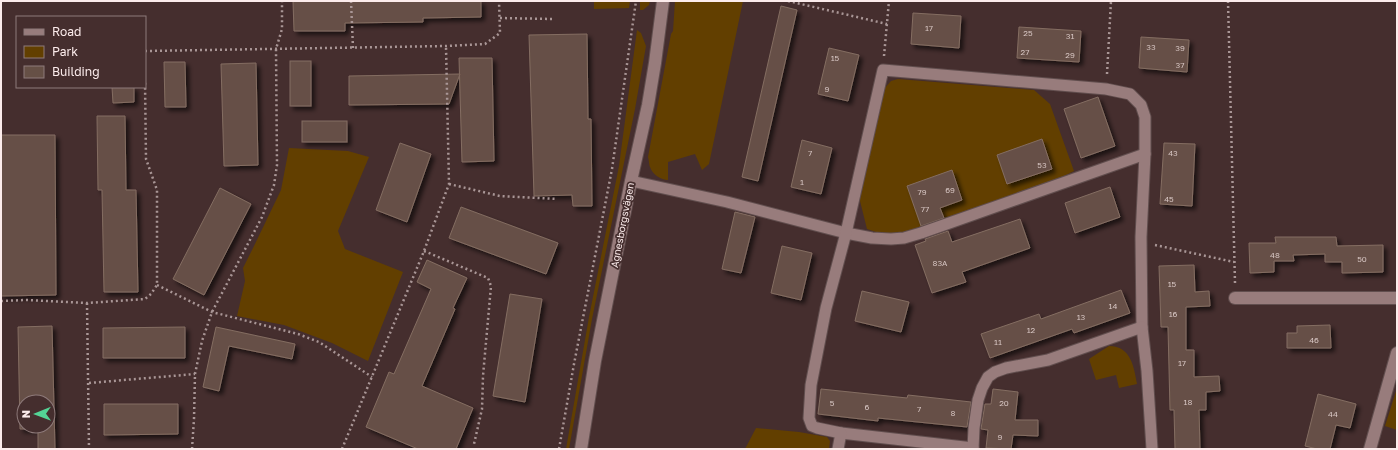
<svg xmlns="http://www.w3.org/2000/svg" width="1398" height="450" viewBox="0 0 1398 450" font-family="'Golos Text',sans-serif">
  <defs>
    <filter id="shadow"><feDropShadow dx="3.5" dy="3.5" stdDeviation="2" flood-color="#0009"/></filter>
  </defs>
  <rect width="100%" height="100%" fill="#452e2e"/>
  <g fill="#623f00">
    <polygon points="594,1 630,1 629,8 594,9"/>
    <polygon points="640,1 650,1 649,5 643,10 640,10"/>
    <path d="M675,1H743L709,164L702,170L695,154L668,162V180C661,180 652,174 650,167C649,165 649,160 648,157L671,34L673,31Z"/>
    <polygon points="637,30 641,33 646,46 635,109 592,319 569,449 566,449 589,317 619,166"/>
    <polygon points="898,79 1034,90 1050,104 1074,171 1054,181 955,215 920,228 894,235 879,233 867,229 858,193 884,89 891,81"/>
    <polygon points="289,148 348,151 369,157 338,231 345,249 403,272 368,361 332,343 284,325 237,316 245,281 243,268 254,246 281,190"/>
    <path d="M1109,346C1131,346 1134,367 1137,384L1119,388L1116,375L1096,380L1089,359Z"/>
    <polygon points="1397,388 1397,430 1385,426"/>
    <polygon points="756,428 799,432 827,437 830,441 829,449 745,449"/>
  </g>
  <g fill="#665046" stroke="#846d62" fill-rule="evenodd" filter="url(#shadow)">
    <polygon points="293,1 481,1 481,17 423,18 423,22 345,23 345,31 294,31"/>
    <polygon points="781,6 797,10 758,181 742,177"/>
    <polygon points="913,13 961,16 959,48 911,44"/>
    <polygon points="1019,27 1081,31 1079,62 1017,58"/>
    <polygon points="587,34 588,119 591,119 592,206 573,206 572,195 534,196 529,35"/>
    <polygon points="1141,37 1189,40 1187,72 1139,68"/>
    <polygon points="829,48 859,55 848,101 818,94"/>
    <polygon points="459,58 492,58 494,161 462,162"/>
    <rect x="290" y="61" width="21" height="45"/>
    <polygon points="164,62 185,62 186,107 165,107"/>
    <polygon points="256,63 258,165 224,166 221,64"/>
    <polygon points="460,74 449,104 349,105 349,76"/>
    <polygon points="112,87 134,87 134,102 113,103"/>
    <polygon points="1098,97 1115,146 1081,158 1064,109"/>
    <polygon points="97,116 125,116 126,190 136,190 138,292 104,292 102,190 98,190"/>
    <rect x="302" y="121" width="45" height="21"/>
    <polygon points="1,135 55,135 56,295 1,296"/>
    <polygon points="1042,139 1052,169 1007,184 997,155"/>
    <polygon points="802,140 832,148 821,194 791,187"/>
    <polygon points="400,143 431,154 407,222 376,210"/>
    <polygon points="1164,143 1195,144 1192,206 1160,204"/>
    <polygon points="952,170 962,200 940,208 944,218 921,226 907,186"/>
    <polygon points="1110,187 1120,217 1075,233 1065,203"/>
    <polygon points="220,188 251,204 204,295 173,279"/>
    <polygon points="461,207 558,243 546,274 449,238"/>
    <polygon points="735,212 755,217 741,273 722,269"/>
    <polygon points="1020,219 1030,248 962,272 966,282 932,293 915,245 926,241 925,239 948,231 952,242"/>
    <polygon points="1275,237 1336,237 1337,246 1383,245 1383,272 1342,273 1342,262 1325,262 1325,254 1293,255 1294,261 1274,261 1274,272 1250,273 1249,243 1276,243"/>
    <polygon points="782,246 812,253 801,300 771,293"/>
    <polygon points="427,260 467,278 453,308 455,309 422,386 473,408 456,449 418,449 366,427 389,372 394,374 431,289 417,282"/>
    <polygon points="1194,265 1195,292 1209,291 1210,306 1186,307 1186,350 1194,350 1194,377 1219,376 1220,391 1206,392 1206,410 1199,410 1200,449 1175,449 1174,410 1170,410 1168,327 1161,327 1159,266"/>
    <polygon points="1121,290 1130,313 1074,333 1072,329 990,358 981,334 1039,314 1041,319"/>
    <polygon points="862,291 909,302 901,332 855,321"/>
    <polygon points="510,294 542,299 525,402 493,396"/>
    <polygon points="1330,325 1331,348 1287,348 1287,333 1297,333 1297,326"/>
    <path d="M52,326L55,449H38V429H20L18,327ZM24,402H48V426H24Z"/>
    <polygon points="185,327 185,358 103,358 103,328"/>
    <polygon points="216,327 295,344 292,359 229,346 219,391 203,387"/>
    <polygon points="821,389 907,398 908,395 971,402 967,427 878,418 878,421 818,414"/>
    <polygon points="993,389 1018,392 1015,420 1038,420 1038,436 1013,435 1011,449 986,448 988,430 981,429 985,404 991,404"/>
    <polygon points="1318,394 1356,404 1350,428 1336,425 1330,449 1317,449 1305,446"/>
    <polygon points="104,404 178,404 178,434 104,435"/>
  </g>
  <g fill="none" stroke-linecap="round" stroke-linejoin="round">
    <defs>
      <g id="lane">
        <polyline points="631,181 727,202 846,233 872,238 891,239 904,238 921,233 1145,154"/>
        <polyline points="841,433 973,448"/>
        <polyline points="838,449 841,433 817,428 812,426 809,418 811,385 826,308 846,233 883,70 1106,89 1130,94 1141,105 1145,117 1145,154 1141,237 1142,327 1147,371 1152,449"/>
        <polyline points="973,449 974,428 978,400 982,388 988,377 995,372 1006,368 1048,360 1142,327"/>
      </g>
      <g id="street">
        <polyline points="1235,298 1397,298"/>
        <polyline points="1370,449 1397,353"/>
      </g>
      <polyline id="secondary" points="581,449 595,361 631,181 648,105 655,63 663,1"/>
    </defs>
    <use href="#lane" stroke="#614e4e" stroke-width="13"/>
    <use href="#street" stroke="#614e4e" stroke-width="14"/>
    <use href="#secondary" stroke="#614e4e" stroke-width="14"/>
    <g stroke="#a99696" stroke-width="2.5" stroke-dasharray="2 3" stroke-linecap="butt">
      <polyline points="351,1 353,48"/>
      <polyline points="788,1 887,24"/>
      <polyline points="1228,1 1235,283"/>
      <polyline points="500,18 553,19"/>
      <polyline points="145,51 446,46 485,44 500,33 499,1"/>
      <polyline points="884,56 889,1"/>
      <polyline points="1107,74 1111,1"/>
      <polyline points="449,184 500,196 557,199"/>
      <polyline points="1155,245 1234,262"/>
      <polyline points="424,251 488,278 491,286 483,376 482,409 474,444"/>
      <polyline points="157,285 212,312 298,334 319,342 372,377"/>
      <polyline points="1,301 26,300 87,303 145,299 151,294 157,285 157,190 146,159 145,81"/>
      <polyline points="87,303 89,449"/>
      <polyline points="89,383 195,374"/>
      <polyline points="192,449 194,419 195,374 202,341 212,312 262,217 274,185 277,165 276,49 282,29 282,1"/>
      <polyline points="342,449 424,251 449,184 446,46"/>
      <polyline points="559,449 574,364 612,169 636,1"/>
    </g>
    <use href="#lane" stroke="#987c7c" stroke-width="11"/>
    <use href="#street" stroke="#987c7c" stroke-width="12"/>
    <use href="#secondary" stroke="#987c7c" stroke-width="12"/>
  </g>
  <g text-anchor="middle" dominant-baseline="central" stroke-width="3.5" stroke-linejoin="round" paint-order="stroke">
    <g font-size="8" fill="#d6c5c2">
      <text x="929" y="28">17</text>
      <text x="1028" y="33">25</text>
      <text x="1070" y="36">31</text>
      <text x="1151" y="47">33</text>
      <text x="1180" y="48">39</text>
      <text x="1025" y="52">27</text>
      <text x="1070" y="55">29</text>
      <text x="835" y="58">15</text>
      <text x="1180" y="65">37</text>
      <text x="827" y="89">9</text>
      <text x="810" y="153">7</text>
      <text x="1173" y="153">43</text>
      <text x="1042" y="165">53</text>
      <text x="802" y="182">1</text>
      <text x="950" y="190">69</text>
      <text x="922" y="192">79</text>
      <text x="1169" y="199">45</text>
      <text x="925" y="209">77</text>
      <text x="1275" y="255">48</text>
      <text x="1362" y="259">50</text>
      <text x="940" y="263">83A</text>
      <text x="1172" y="284">15</text>
      <text x="1113" y="306">14</text>
      <text x="1173" y="314">16</text>
      <text x="1081" y="317">13</text>
      <text x="1031" y="330">12</text>
      <text x="1314" y="340">46</text>
      <text x="998" y="342">11</text>
      <text x="1182" y="363">17</text>
      <text x="1188" y="402">18</text>
      <text x="832" y="403">5</text>
      <text x="1004" y="403">20</text>
      <text x="867" y="407">6</text>
      <text x="919" y="409">7</text>
      <text x="953" y="413">8</text>
      <text x="1333" y="414">44</text>
      <text x="1000" y="437">9</text>
    </g>
    <g font-size="10" fill="#fcecec" stroke="#452e2e">
      <text transform="translate(622 225) rotate(-79)">Agnesborgsvägen</text>
    </g>
  </g>
  <rect width="1398" height="450" fill="none" stroke="#fcecec" stroke-width="4"/>
  <rect x="16" y="16" width="130" height="72" fill="#452e2e" stroke="#8e7a7a"/>
  <rect x="24" y="29" width="20" height="6" fill="#987c7c" stroke="#8e7a7a"/>
  <text x="52" y="36" font-size="12" fill="#fcecec">Road</text>
  <rect x="24" y="46" width="20" height="12" fill="#623f00" stroke="#8e7a7a"/>
  <text x="52" y="56" font-size="12" fill="#fcecec">Park</text>
  <rect x="24" y="66" width="20" height="12" fill="#665046" stroke="#8e7a7a"/>
  <text x="52" y="76" font-size="12" fill="#fcecec">Building</text>
  <g transform="translate(36 414) rotate(269)"><circle r="19" fill="#452e2e" stroke="#8e7a7a"/>
  <path d="M0-3L7 15L0 10L-7 15Z" fill="#54d395"/>
  <text y="-6" font-size="11" font-weight="bold" text-anchor="middle" fill="#fcecec">N</text>
  </g>
</svg>
